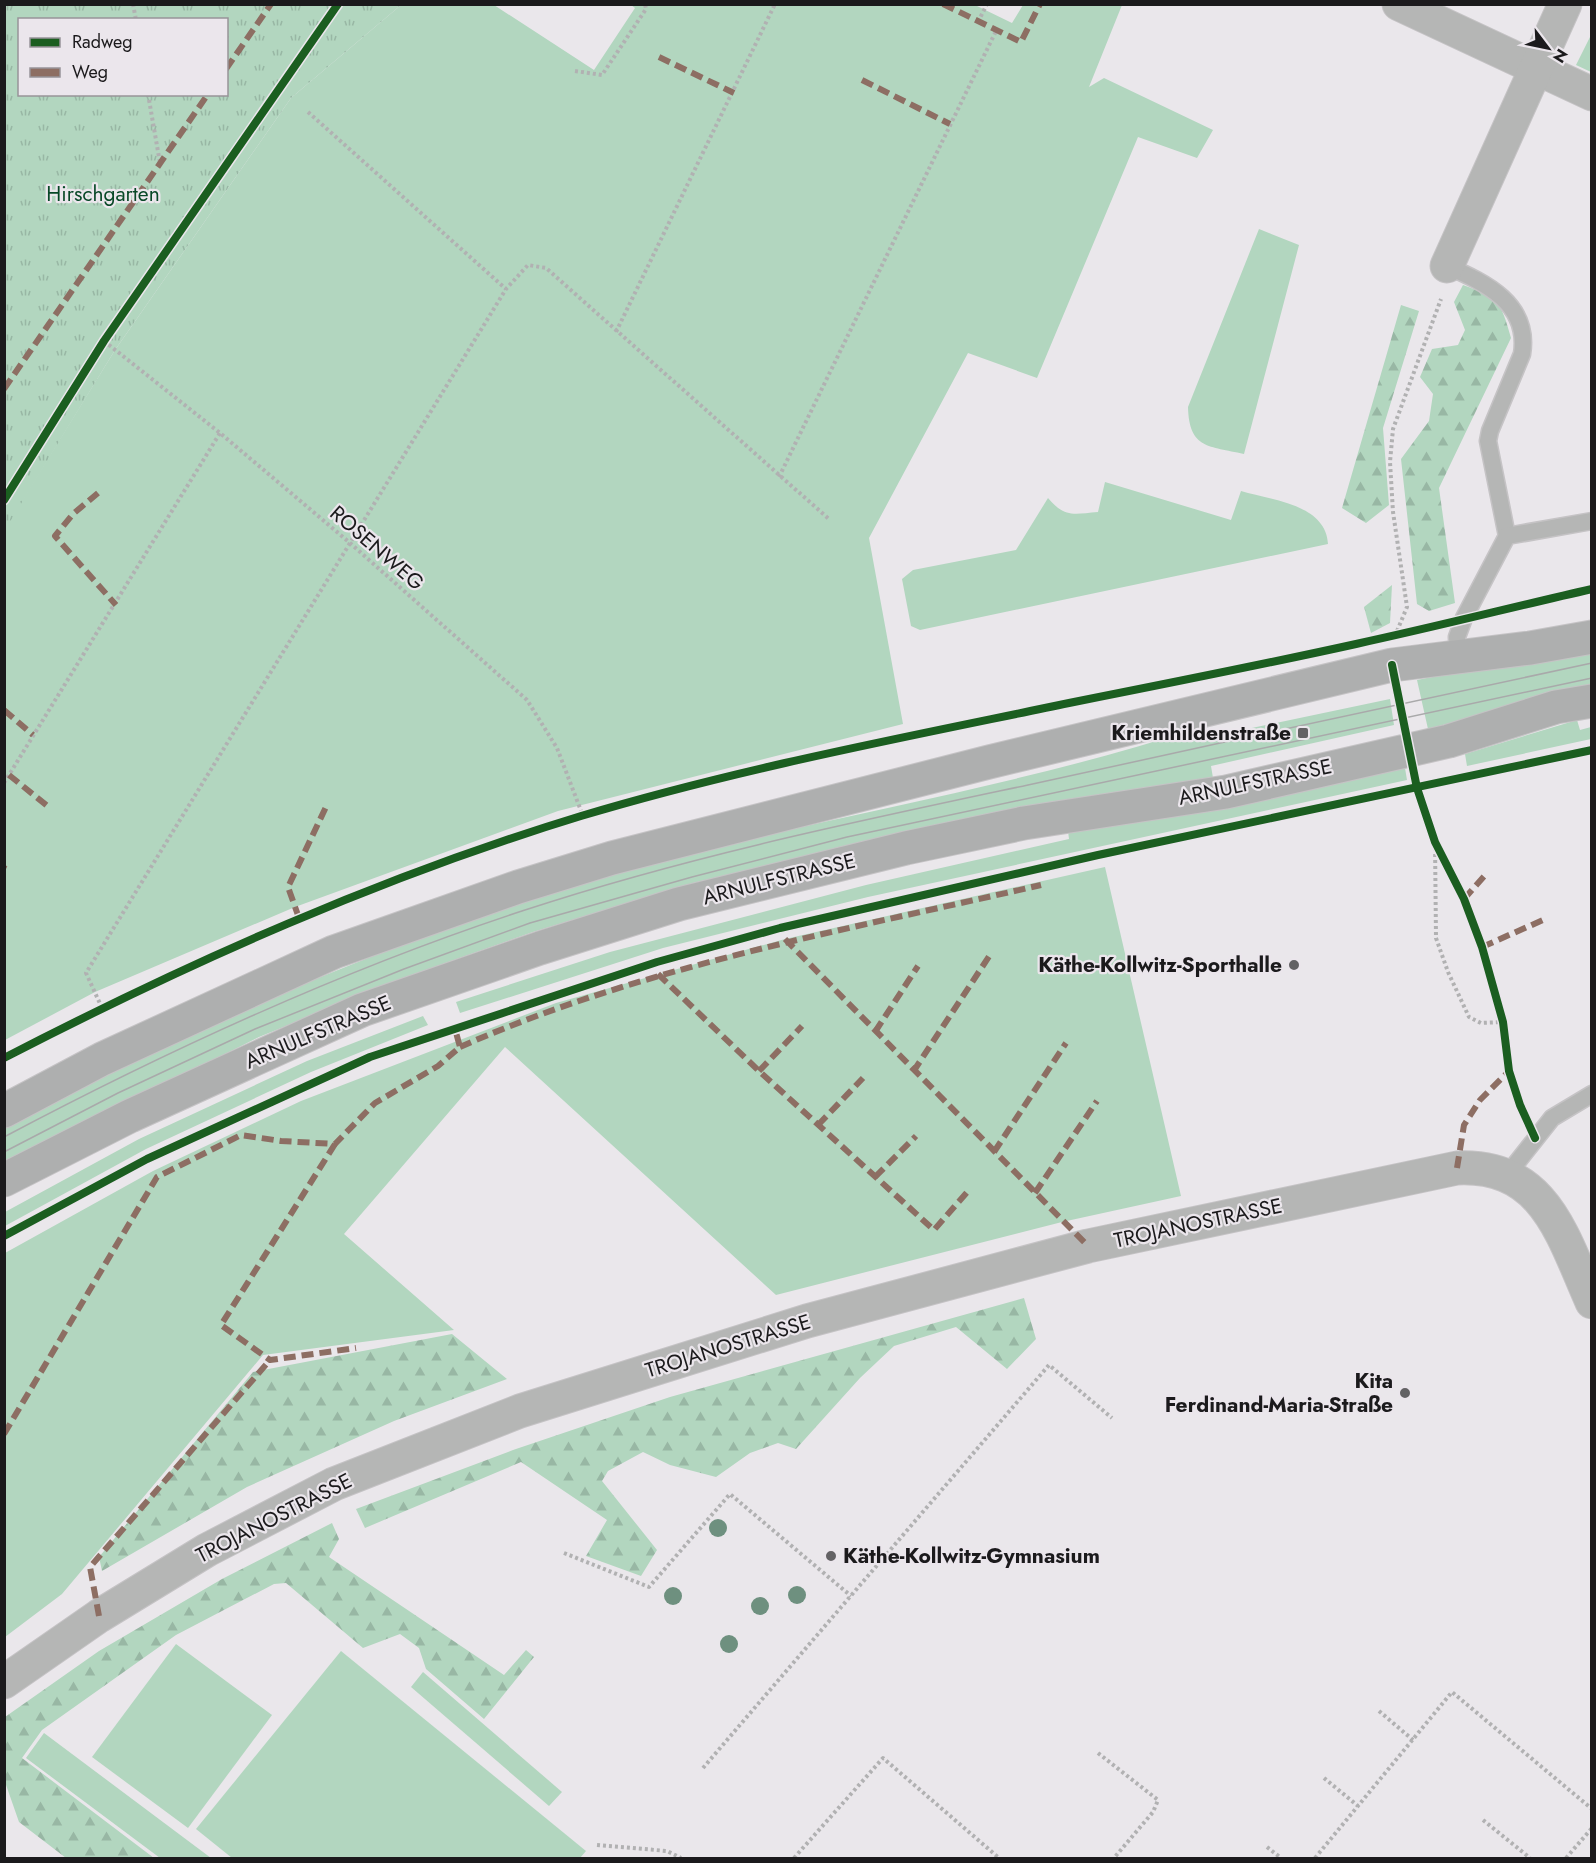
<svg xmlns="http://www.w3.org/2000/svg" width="1596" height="1863" viewBox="0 0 1596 1863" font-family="Jost,sans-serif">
  <defs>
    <pattern id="forest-firs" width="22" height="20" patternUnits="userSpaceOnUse" patternTransform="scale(1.5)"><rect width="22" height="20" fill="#b2d6bf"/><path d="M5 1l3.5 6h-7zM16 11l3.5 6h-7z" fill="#98b7a4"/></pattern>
    <pattern id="park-tufts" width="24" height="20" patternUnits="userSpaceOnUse" patternTransform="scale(1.5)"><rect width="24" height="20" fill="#b2d6bf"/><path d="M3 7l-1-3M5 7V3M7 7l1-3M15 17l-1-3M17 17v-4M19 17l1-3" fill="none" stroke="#98b7a4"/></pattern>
  </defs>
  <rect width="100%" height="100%" fill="#eae7eb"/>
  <g fill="#b2d6bf">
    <polygon points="401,5 494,5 594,70 635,8 631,5 975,5 1012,23 1023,5 1122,5 1089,87 1104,78 1213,130 1197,158 1138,137 1037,378 968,353 869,538 903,724 558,811 295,907 95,992 5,1040 4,530 115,350 291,98"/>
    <polygon points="1591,35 1591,72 1576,65"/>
    <path d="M1259,229L1299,245L1244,454C1209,446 1189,449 1188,407Z"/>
    <path d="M1105,482L1231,520L1241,491C1271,500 1326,504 1328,544L920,630L911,626L902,579L913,570L1016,550L1048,498C1065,518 1073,514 1098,512Z"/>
    <path d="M1591,652V685L1428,729L1417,680C1475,668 1534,666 1591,652Z"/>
    <path d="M1390,699L1394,725L1211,766L1213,778L849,846L693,883L533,932L406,977L259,1037L5,1165V1127C84,1088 163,1046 244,1008C274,994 307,983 338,970C399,945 460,921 523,900C745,827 979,800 1201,727L1204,738Z"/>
    <polygon points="1577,720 1580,730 1591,727 1591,739 1467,766 1465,754"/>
    <polygon points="1405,768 1407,780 868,897 663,948 460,1013 456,1002 610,952 866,885 1069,839 1068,831 1174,816"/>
    <polygon points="1105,867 1181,1196 1062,1222 776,1295 505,1047 344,1234 454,1330 263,1355 62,1594 5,1637 5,1253 153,1171 301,1101 556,1003 785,939"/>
    <polygon points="423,1016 428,1025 311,1072 146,1149 5,1226 5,1212 139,1139 307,1061"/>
    <polygon points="176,1644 272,1715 188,1828 92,1757"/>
    <polygon points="341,1651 586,1851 580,1858 232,1858 196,1829"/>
    <polygon points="423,1672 562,1792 549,1806 411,1687"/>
    <polygon points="44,1733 211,1858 160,1858 26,1758"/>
  </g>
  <g fill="url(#forest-firs)">
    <path d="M1463,285C1498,298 1501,301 1511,338L1439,488L1455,603L1429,611L1417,604L1401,459L1429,421L1433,394L1420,377L1432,349L1458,345L1465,330L1454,302Z"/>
    <polygon points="1401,305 1419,311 1383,428 1389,505 1366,523 1342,508"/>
    <polygon points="1392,585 1390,623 1371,633 1364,607"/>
    <polygon points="1024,1298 1036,1339 1007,1369 956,1327 894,1346 860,1378 796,1449 778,1443 750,1453 716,1477 670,1465 643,1452 608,1471 602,1481 657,1550 641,1576 586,1556 607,1520 521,1462 365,1528 356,1509 513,1450 670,1397"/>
    <polygon points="452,1334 507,1379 394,1421 247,1487 102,1571 99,1557 253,1372"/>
    <polygon points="332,1523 339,1539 329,1557 504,1675 526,1650 534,1657 484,1719 426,1669 419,1648 400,1634 363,1648 286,1583 274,1584 176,1635 42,1730 22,1758 154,1858 66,1858 19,1822 5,1782 5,1717 99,1651 222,1579"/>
  </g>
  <path fill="url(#park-tufts)" fill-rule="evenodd" d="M5,4L401,5L291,98L115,350L5,530ZM20,20H226V94H20Z"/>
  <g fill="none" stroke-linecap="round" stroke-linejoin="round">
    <defs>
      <g id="lane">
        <path d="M1447,266C1486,283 1530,304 1522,354L1490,431L1488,441L1507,536"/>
        <polyline points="1458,656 1457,637 1464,618 1507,536 1592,521"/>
        <polyline points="1507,1175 1552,1118 1592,1094"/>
      </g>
      <g id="street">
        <polyline points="1399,4 1592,94"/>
        <polyline points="1447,266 1565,4"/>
        <path d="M4,1682L99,1616L207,1550L334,1484L520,1411L807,1321L1088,1246L1457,1168C1545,1164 1562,1235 1592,1302"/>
      </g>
      <g id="primary">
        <polyline points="4,1111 102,1059 334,952 518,887 612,858 989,762 1392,665 1530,648 1592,637"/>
        <polyline points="4,1180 130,1116 362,1010 540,948 679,904 906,848 1024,823 1226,792 1449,741 1556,707 1592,701"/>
      </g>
    </defs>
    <use href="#lane" stroke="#c5c3c5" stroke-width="19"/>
    <use href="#street" stroke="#c5c3c5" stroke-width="35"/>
    <use href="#primary" stroke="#c5c3c5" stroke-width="35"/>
    <g stroke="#b1b1b2" stroke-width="4" stroke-dasharray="3 3" stroke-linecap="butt">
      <polyline points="133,4 136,20"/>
      <polyline points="978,22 987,4"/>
      <polyline points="575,71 602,75 646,9 645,4"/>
      <polyline points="148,94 160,163"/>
      <polyline points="308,112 506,289"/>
      <polyline points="616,332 775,4"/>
      <polyline points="104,341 220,433 350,543 527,700 557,748 583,816"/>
      <polyline points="779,477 996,31"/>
      <polyline points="1397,631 1407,607 1393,512 1390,462 1393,429 1441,299"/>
      <polyline points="4,783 220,433"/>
      <polyline points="1435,842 1436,938 1448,972 1469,1017 1481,1023 1503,1022"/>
      <polyline points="102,1008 86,973 506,289 528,265 546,268 830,520"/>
      <polyline points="564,1553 649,1587 730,1494 851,1596"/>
      <polyline points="1379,1711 1413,1740"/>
      <polyline points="1098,1753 1158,1800 1153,1812 1114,1858"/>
      <polyline points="703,1768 1049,1365 1112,1418"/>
      <polyline points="1324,1778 1358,1806"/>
      <polyline points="1483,1820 1530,1858"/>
      <polyline points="597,1845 667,1851 681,1858"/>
      <polyline points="1267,1847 1281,1858"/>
      <polyline points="794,1858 883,1758 999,1858"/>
      <polyline points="1315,1858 1452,1692 1592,1809"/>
      <polyline points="1566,1858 1592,1828"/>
    </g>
    <use href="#lane" stroke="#b5b6b5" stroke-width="16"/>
    <use href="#street" stroke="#b5b6b5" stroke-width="33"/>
    <use href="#primary" stroke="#aeafaf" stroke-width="33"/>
    <g stroke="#a9a9aa" stroke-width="1.5">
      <path d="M4,1137C172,1048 344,969 525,910C689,856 859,821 1028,785C1216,744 1403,703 1592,663"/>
      <polyline points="4,1152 118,1093 255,1029 404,969 530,923 692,877 847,837 1592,678"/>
    </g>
    <g stroke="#8d6e63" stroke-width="6" stroke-dasharray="12 6" stroke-linecap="butt">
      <polyline points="943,4 1021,42 1040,4"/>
      <polyline points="659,57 734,93"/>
      <polyline points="226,69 271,4"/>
      <polyline points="862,80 950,124"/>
      <polyline points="4,389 208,94"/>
      <polyline points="98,493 73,514 55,536 116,605"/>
      <polyline points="4,710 33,735"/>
      <polyline points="9,775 50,808"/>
      <polyline points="4,868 6,869"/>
      <polyline points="1464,899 1487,873"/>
      <polyline points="299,918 288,887 326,807"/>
      <polyline points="785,939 1088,1246"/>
      <polyline points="1482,947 1543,920"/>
      <polyline points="658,974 759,1071 934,1230 969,1190"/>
      <polyline points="875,1032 918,966"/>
      <path d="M460,1047C643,966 846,930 1041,885"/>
      <polyline points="759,1071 802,1026"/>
      <polyline points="913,1072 990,955"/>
      <polyline points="818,1125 863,1078"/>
      <polyline points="335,1144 221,1325 270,1360 356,1348"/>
      <polyline points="994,1152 1066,1043"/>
      <polyline points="1457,1168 1464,1125 1480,1100 1509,1071"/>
      <polyline points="875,1177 916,1136"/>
      <polyline points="1035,1193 1097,1101"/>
      <polyline points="4,1434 157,1177 241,1135 281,1141 335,1144 375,1103 438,1066 460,1047 455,1029"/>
      <polyline points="99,1616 90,1567 270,1360"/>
    </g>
    <defs>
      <g id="cycleway">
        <polyline points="4,500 104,341 338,4"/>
        <polyline points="1392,665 1417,788 1435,842 1464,899 1482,947 1503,1022 1509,1071 1520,1105 1535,1138"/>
        <path d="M4,1058C190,962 381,877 581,816C741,768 906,737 1069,703C1165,684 1261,665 1356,644C1435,627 1513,607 1592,589"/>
        <polyline points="4,1236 147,1159 370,1057 657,962 780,928 1098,855 1592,750"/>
      </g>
    </defs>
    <use href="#cycleway" stroke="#ebe6ec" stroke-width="11"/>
    <use href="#cycleway" stroke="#1b5e20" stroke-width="8"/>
  </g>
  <g fill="#6e907f">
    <circle cx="718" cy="1528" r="9"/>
    <circle cx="797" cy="1595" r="9"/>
    <circle cx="673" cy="1596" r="9"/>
    <circle cx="760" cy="1606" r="9"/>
    <circle cx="729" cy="1644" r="9"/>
  </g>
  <g fill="#636264" stroke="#ebe6ec" stroke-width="2">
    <rect x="1297" y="727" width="12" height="12" rx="3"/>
    <circle cx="1294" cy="965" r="6"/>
    <circle cx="1405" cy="1393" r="6"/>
    <circle cx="831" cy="1556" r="6"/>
  </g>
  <g text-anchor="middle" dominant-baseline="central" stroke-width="4.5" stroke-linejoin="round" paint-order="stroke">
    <g font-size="21" fill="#084827" stroke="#ebe6ec">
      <text x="103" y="194">Hirschgarten</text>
    </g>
    <g font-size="21" fill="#1b1a1c" stroke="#ebe6ec">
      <text transform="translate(377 548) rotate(41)">ROSENWEG</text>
      <text transform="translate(1255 782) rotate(-12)">ARNULFSTRASSE</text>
      <text transform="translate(779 879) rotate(-14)">ARNULFSTRASSE</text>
      <text transform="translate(318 1032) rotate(-23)">ARNULFSTRASSE</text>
      <text transform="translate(1198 1223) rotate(-12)">TROJANOSTRASSE</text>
      <text transform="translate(728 1346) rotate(-17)">TROJANOSTRASSE</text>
      <text transform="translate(274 1518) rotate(-27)">TROJANOSTRASSE</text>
    </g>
    <g font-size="21" font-weight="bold" fill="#1b1a1c" stroke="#ebe6ec" text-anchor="end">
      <text x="1291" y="733">Kriemhildenstraße</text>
      <text x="1282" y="965">Käthe-Kollwitz-Sporthalle</text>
      <text x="1393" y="1381">Kita<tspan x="1393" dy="24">Ferdinand-Maria-Straße</tspan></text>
      <text x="843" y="1556" text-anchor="start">Käthe-Kollwitz-Gymnasium</text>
    </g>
  </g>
  <rect width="1596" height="1863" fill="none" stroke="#1b1a1c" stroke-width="12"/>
  <rect x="18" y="18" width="210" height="78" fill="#ebe6ec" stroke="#989499" stroke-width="1.5"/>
  <rect x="30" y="38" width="30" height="9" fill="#1b5e20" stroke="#989499" stroke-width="1.5"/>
  <text x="72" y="48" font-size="18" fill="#1b1a1c">Radweg</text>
  <rect x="30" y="68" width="30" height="9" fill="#8d6e63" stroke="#989499" stroke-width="1.5"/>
  <text x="72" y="78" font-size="18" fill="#1b1a1c">Weg</text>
  <g transform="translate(1548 48) rotate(122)" stroke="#ebe6ec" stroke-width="4.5" paint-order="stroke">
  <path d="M0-4.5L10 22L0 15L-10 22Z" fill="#1b1a1c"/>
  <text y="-9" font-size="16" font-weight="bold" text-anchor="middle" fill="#1b1a1c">N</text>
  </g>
</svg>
